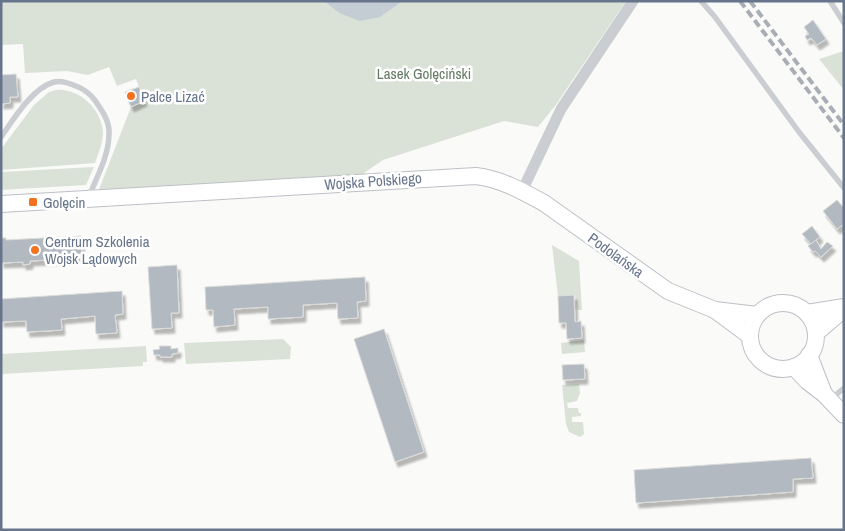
<svg xmlns="http://www.w3.org/2000/svg" width="845" height="531" viewBox="0 0 845 531" font-family="'Archivo Narrow',sans-serif">
  <defs>
    <filter id="shadow"><feDropShadow dx="3" dy="5" stdDeviation="1" flood-color="#0004"/></filter>
  </defs>
  <rect width="100%" height="100%" fill="#fafaf8"/>
  <g fill="#dae2d8">
    <polygon points="1,1 324,1 339,13 380,17 403,1 626,1 555,106 538,127 504,121 383,160 361,175 98,192 131,107 144,101 136,79 117,86 109,67 88,75 67,71 25,73 23,44 1,45"/>
    <polygon points="844,51 844,90 819,59"/>
    <path d="M56,90C79,88 102,109 103,133C103,143 98,154 95,163L1,170V149L34,105L49,92Z"/>
    <polygon points="94,167 86,185 1,190 1,172"/>
    <polygon points="552,245 579,261 582,310 577,310 575,295 558,296"/>
    <polygon points="283,339 291,347 290,359 186,364 184,343"/>
    <polygon points="584,340 585,352 562,354 561,343"/>
    <polygon points="146,346 147,362 143,362 143,366 2,374 1,354"/>
    <polygon points="579,384 580,393 577,401 567,403 568,408 578,408 579,413 581,413 581,416 572,417 572,422 583,422 584,434 580,437 569,432 566,424 562,385"/>
  </g>
  <polygon fill="#c4cdd4" points="324,1 403,1 380,17 360,21 339,13"/>
  <g fill="#b2b9c1" stroke="#dbdcda" filter="url(#shadow)">
    <polygon points="813,20 826,39 817,45 811,38 807,40 805,36 809,34 804,27"/>
    <polygon points="16,74 18,97 10,97 10,103 1,104 1,75"/>
    <polygon points="139,87 144,101 131,107 125,92"/>
    <polygon points="837,200 844,208 844,224 837,229 823,211"/>
    <polygon points="812,226 820,237 811,244 802,234"/>
    <polygon points="81,236 82,258 30,261 30,264 23,265 23,262 1,263 1,238 6,238 6,240"/>
    <polygon points="816,240 821,249 827,242 833,246 821,257 815,251 813,252 808,246"/>
    <polygon points="177,265 179,313 171,313 172,328 152,329 148,267"/>
    <polygon points="365,277 366,301 357,302 358,318 338,319 337,303 303,305 303,317 268,319 268,307 234,309 235,325 214,327 213,310 206,310 205,287"/>
    <polygon points="122,291 123,314 115,315 117,333 96,334 95,316 61,319 62,330 27,332 26,321 1,322 1,299"/>
    <polygon points="574,295 575,322 581,321 582,338 567,339 566,323 559,323 558,296"/>
    <polygon points="384,329 424,452 395,462 354,339"/>
    <polygon points="159,346 171,346 171,349 178,348 178,353 172,354 172,357 160,357 160,355 154,355 153,350 160,349"/>
    <polygon points="584,364 585,379 563,380 562,365"/>
    <polygon points="811,458 813,478 793,479 793,492 636,503 634,470"/>
  </g>
  <g fill="none" stroke-linecap="round" stroke-linejoin="round">
    <defs>
      <g id="secondary">
        <path d="M1,204L476,176C501,179 522,191 544,203L668,291L715,310L757,315"/>
        <circle cx="783" cy="336" r="33"/>
        <polyline points="715,310 750,336"/>
        <polyline points="807,313 844,307"/>
        <polyline points="816,333 844,309"/>
        <polyline points="809,355 824,394"/>
        <polyline points="794,367 807,381 824,394 844,415"/>
      </g>
    </defs>
    <use href="#secondary" stroke="#bcc0c6" stroke-width="18"/>
    <g stroke="#cacdd1" stroke-width="5.5">
      <polyline points="701,1 715,17 799,132 844,188"/>
      <polyline points="830,1 844,23"/>
      <path d="M1,137C13,120 32,88 54,82C61,80 69,83 76,86C84,89 89,93 94,99C101,109 110,121 109,134C109,155 97,177 89,196"/>
      <polyline points="831,399 844,388"/>
    </g>
    <polyline stroke="#cacdd1" stroke-width="11" points="522,191 561,109 633,1"/>
    <use href="#secondary" stroke="#fff" stroke-width="16"/>
    <g stroke="#a9aeb6" stroke-width="4" stroke-dasharray="8 4" stroke-linecap="butt">
      <polyline points="740,1 844,138"/>
      <polyline points="750,1 844,125"/>
    </g>
  </g>
  <g fill="#f27220" stroke="#fff" stroke-width="2">
    <circle cx="131" cy="96" r="5"/>
    <rect x="28" y="197" width="10" height="10" rx="2.5"/>
    <circle cx="35" cy="250" r="5"/>
  </g>
  <g text-anchor="middle" dominant-baseline="central" stroke-width="5" stroke-linejoin="round" paint-order="stroke">
    <g font-size="15" fill="#637b62" stroke="#fff">
      <text x="424" y="73">Lasek Golęciński</text>
    </g>
    <g font-size="15" fill="#66758b" stroke="#fff" text-anchor="start">
      <text x="141" y="96">Palce Lizać</text>
      <text x="43" y="202">Golęcin</text>
      <text x="45" y="241">Centrum Szkolenia<tspan x="45" dy="17">Wojsk Lądowych</tspan></text>
    </g>
    <g font-size="15" fill="#66758b" stroke="#fff">
      <text transform="translate(373 181) rotate(-4)">Wojska Polskiego</text>
      <text transform="translate(616 255) rotate(36)">Podolańska</text>
    </g>
  </g>
  <rect width="845" height="531" fill="none" stroke="#66758b" stroke-width="5"/>
</svg>
